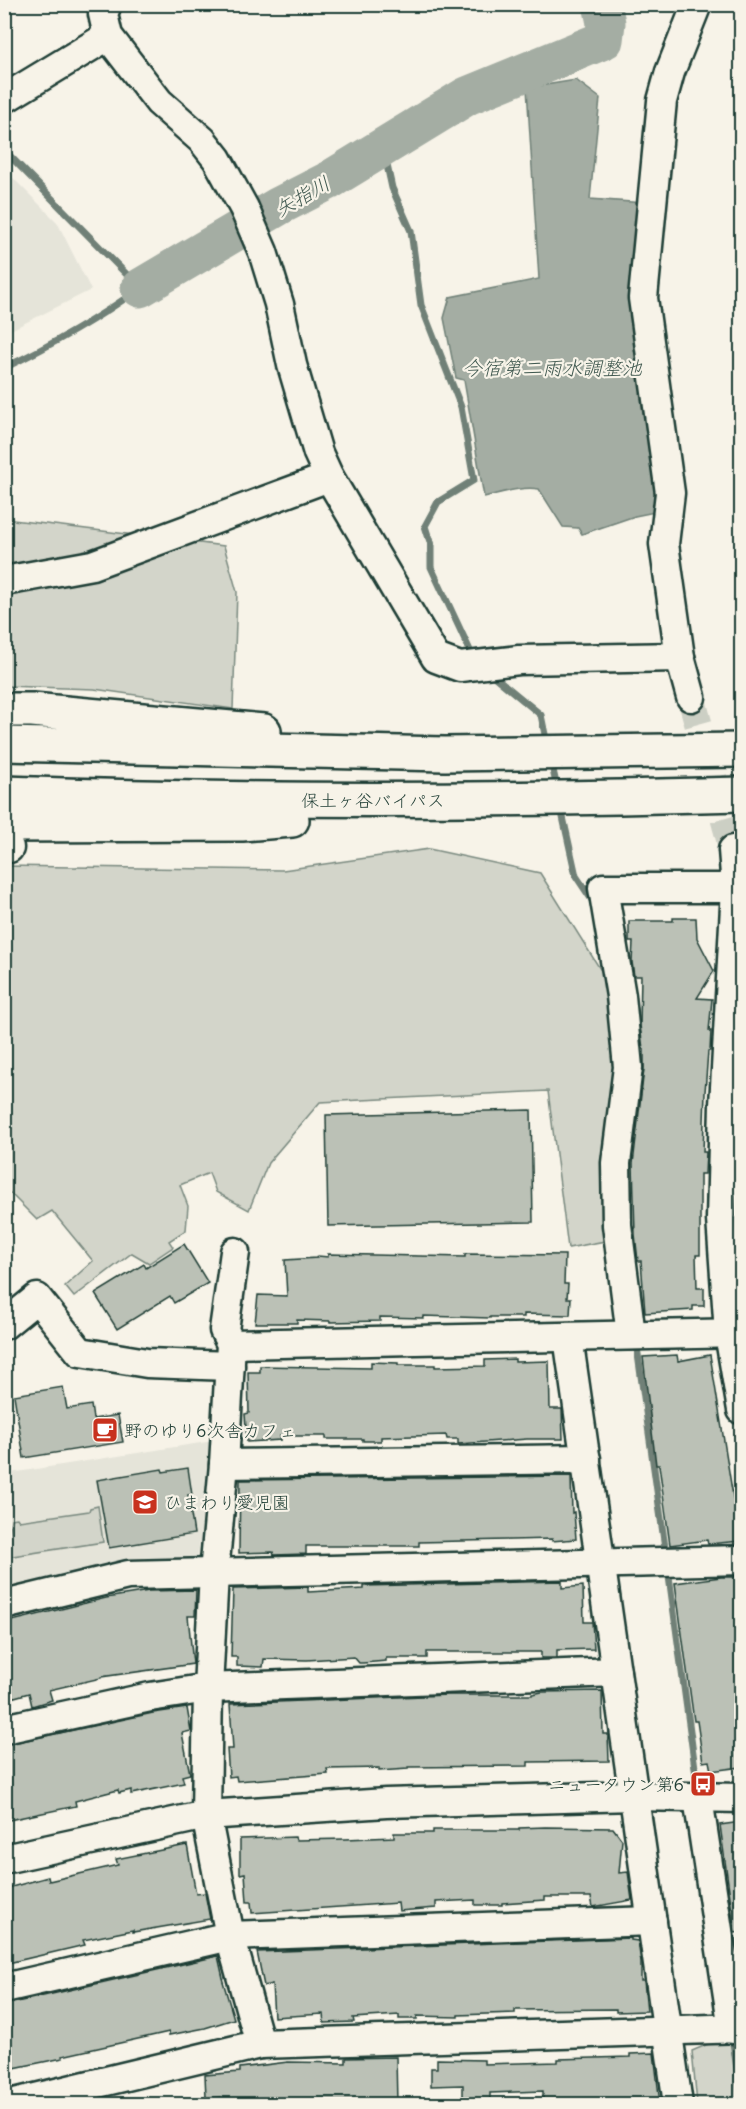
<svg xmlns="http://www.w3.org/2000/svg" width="746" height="2109" viewBox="0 0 746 2109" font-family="Delius,'Klee One',sans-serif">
  <rect width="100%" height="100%" fill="#f7f3e8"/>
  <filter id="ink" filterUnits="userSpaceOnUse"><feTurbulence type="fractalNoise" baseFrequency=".0167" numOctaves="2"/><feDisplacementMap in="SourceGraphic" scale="12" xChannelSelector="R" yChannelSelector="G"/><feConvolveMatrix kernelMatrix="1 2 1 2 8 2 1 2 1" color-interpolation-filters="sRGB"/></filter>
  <g filter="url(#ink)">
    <g fill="#e5e4d9">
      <polygon points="5,170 57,222 91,290 5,333"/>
      <polygon points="213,1441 198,1556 193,1561 5,1592 5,1511 11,1473"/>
    </g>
    <g fill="#d3d5ca" stroke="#79897f" stroke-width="1.5">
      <polygon points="5,519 224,546 237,592 233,709 94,689 5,686"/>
      <polygon points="429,849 540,873 612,988 621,1070 610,1240 568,1248 548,1091 320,1102 268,1163 249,1210 216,1192 209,1173 180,1185 188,1206 186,1230 169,1241 173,1247 149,1263 132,1253 74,1297 65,1286 93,1261 52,1211 37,1220 5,1188 4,866 283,870"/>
      <polygon points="98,1506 103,1542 6,1557 11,1519 17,1518 19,1521 89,1511 90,1508"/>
      <polygon points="741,2038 741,2104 697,2104 692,2051 720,2039"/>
    </g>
    <path fill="#a4ada3" stroke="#6f8077" stroke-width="1.5" d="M576,80L600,98L590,199L645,203L660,511L635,516L582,534L578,528L563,527L539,489C521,486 502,493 484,497L464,380L456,378L444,318L450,297L539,279L527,88Z"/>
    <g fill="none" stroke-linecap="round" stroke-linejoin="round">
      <g stroke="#6f8077" stroke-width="7">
        <polyline points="383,147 392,188 411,231 421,305 461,407 474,480 438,502 425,526 431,545 431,567 474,659"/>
        <path d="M4,153L9,155L140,288C97,319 52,345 4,368"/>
        <polyline points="489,672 541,715 547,744"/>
        <polyline points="551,761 557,788"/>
        <polyline points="561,808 576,876 594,903"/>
        <polyline points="636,1340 666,1555"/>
        <polyline points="668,1569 698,1790"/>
        <polyline points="732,2036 742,2102"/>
      </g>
      <polyline stroke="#a4ada3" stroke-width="39" points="140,288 279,206 328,181 467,96 604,40 606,23 602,4"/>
    </g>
    <g fill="#bbc1b6" stroke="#1f3d34" stroke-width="1.5">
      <polygon points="673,918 696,918 697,938 714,971 697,998 712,999 709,1031 711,1031 710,1051 708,1051 705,1092 703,1152 706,1152 705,1174 700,1174 700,1255 696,1255 697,1288 704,1288 704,1306 693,1306 693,1310 645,1313 641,1261 638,1261 635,1234 633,1164 644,1069 644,1049 643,1049 640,1025 641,976 634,976 632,962 633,942 629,942 629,921 673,921"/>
      <polygon points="531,1110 533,1222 328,1226 326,1115"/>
      <polygon points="184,1244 208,1283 174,1303 170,1296 117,1329 95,1294 144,1264 146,1268"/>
      <polygon points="328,1254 465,1257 465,1254 565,1255 564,1284 568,1284 567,1298 571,1298 570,1315 524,1314 524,1317 490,1317 490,1318 423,1316 423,1318 380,1317 380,1321 330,1322 330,1321 297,1320 297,1323 255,1323 258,1295 287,1296 285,1260 317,1258 318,1256 328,1257"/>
      <polygon points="677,1355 678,1361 710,1355 736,1515 741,1514 741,1541 708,1544 707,1540 670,1545 659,1465 656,1465 643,1357"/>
      <polygon points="515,1359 515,1362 549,1361 550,1409 562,1409 563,1439 527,1439 458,1444 458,1439 447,1439 446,1435 381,1437 381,1441 363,1441 363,1439 326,1439 326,1436 280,1436 281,1440 247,1442 245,1414 249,1413 248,1372 260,1372 260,1366 371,1368 371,1362 398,1363 398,1365 435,1365 435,1367 485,1366 485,1360"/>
      <polygon points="63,1387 67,1409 91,1405 93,1419 118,1415 123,1442 24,1458 14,1395"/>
      <polygon points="188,1468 192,1495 188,1495 194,1534 109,1548 97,1480 162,1469 163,1472"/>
      <polygon points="571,1476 572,1513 574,1512 576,1539 552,1541 552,1539 419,1542 419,1546 306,1546 306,1554 274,1555 273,1552 239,1553 240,1480"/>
      <polygon points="721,1577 741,1577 741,1767 711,1771 709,1761 703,1762 697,1721 694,1721 675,1583"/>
      <polygon points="562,1581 562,1588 583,1586 584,1622 592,1622 594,1649 557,1650 557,1658 541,1658 541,1652 427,1652 427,1658 386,1658 386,1661 363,1663 359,1663 354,1657 307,1660 264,1659 263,1667 237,1666 237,1657 231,1657 233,1589 308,1587 308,1592 364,1589 364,1586"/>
      <polygon points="196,1590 195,1616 188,1616 193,1664 101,1677 101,1678 49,1690 52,1700 32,1706 29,1693 4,1700 4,1623 106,1598 149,1591"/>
      <polygon points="602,1691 603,1734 608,1734 609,1761 528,1762 528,1766 408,1767 408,1769 379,1771 379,1768 327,1769 328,1774 237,1781 236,1776 229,1777 227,1749 233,1749 230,1704 448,1695 532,1695 532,1694 542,1692"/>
      <polygon points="187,1708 191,1731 182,1733 190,1774 182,1776 184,1783 131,1794 131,1790 119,1793 118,1790 75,1801 76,1806 4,1821 4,1745 153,1713"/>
      <polygon points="741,1822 741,1932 735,1933 720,1825"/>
      <polygon points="545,1827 613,1828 622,1840 619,1873 628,1872 632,1900 593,1907 591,1897 545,1897 545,1900 502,1903 502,1905 475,1905 475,1900 436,1902 436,1908 399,1911 398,1903 252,1913 251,1902 247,1902 245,1873 240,1874 240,1839 295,1837 296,1840 346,1839 394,1837 394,1833 433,1833 433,1830 519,1830 519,1828"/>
      <polygon points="187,1845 196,1894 205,1893 210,1919 133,1932 133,1930 83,1940 85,1945 8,1963 4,1950 4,1889 48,1877 49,1881 118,1865 116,1859"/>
      <polygon points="631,1938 631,1940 638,1941 641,1963 641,1981 644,1981 647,2011 616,2012 616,2009 515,2010 515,2013 458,2015 458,2017 417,2016 417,2019 399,2019 399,2015 353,2018 354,2022 324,2023 323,2014 274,2017 272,1984 264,1986 257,1952"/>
      <polygon points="218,1956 223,1978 222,1978 234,2019 205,2028 169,2035 169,2032 62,2056 63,2058 4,2070 4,2005"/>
      <polygon points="654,2053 660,2104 543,2104 543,2091 490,2093 490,2104 463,2104 463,2085 431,2086 431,2068 437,2068 437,2059 484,2060 484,2064 558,2062 558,2059 630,2057 630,2054"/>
      <polygon points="396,2057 397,2104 221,2104 221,2097 206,2098 205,2075 240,2072 240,2068 288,2062 346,2063 346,2058"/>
    </g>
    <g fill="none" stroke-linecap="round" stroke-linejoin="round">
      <polyline stroke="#cccfc4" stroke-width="28" stroke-dasharray="28 14" stroke-linecap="butt" points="691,697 733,850"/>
      <defs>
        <g id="minor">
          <polyline points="107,4 103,14 108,36 159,102 202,140 217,159 244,208 263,252 279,304 292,365 318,453 329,477 436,658 460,667 519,660 680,657"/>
          <polyline points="4,99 108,36"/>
          <polyline points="4,581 92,565 329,477"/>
          <polyline points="691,697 680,657 664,544 670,493 643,298 662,101 670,72 697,4"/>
          <polyline points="4,848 9,848"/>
          <polyline points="733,850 736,888 724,1105 721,1219 729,1333 742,1410"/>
          <polyline points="235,1252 224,1330 231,1344 224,1464 214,1573 208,1688 206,1815 230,1936 260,2044"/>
          <polyline points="4,1325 37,1298 80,1352 147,1363 230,1366"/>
          <polyline points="631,1335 617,1225 616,1163 628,1067 621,996 603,888 736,888"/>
          <polyline points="568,1337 678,2104"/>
          <polyline points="231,1344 742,1333"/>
          <polyline points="224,1464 586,1459"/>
          <polyline points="4,1605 128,1575 742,1560"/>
          <polyline points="4,1729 150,1697 208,1688 616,1672"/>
          <polyline points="698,1798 733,2029"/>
          <polyline points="4,1859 206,1815 386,1803 634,1796 742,1798"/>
          <polyline points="4,1988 230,1936 652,1921"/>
          <polyline points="10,2104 260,2044 742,2028"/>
        </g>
        <g id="highway">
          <polyline points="4,710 32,710 264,731"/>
          <polyline points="4,744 445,754 742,750"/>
          <path d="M4,793C250,802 496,801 742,794"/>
          <polyline points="4,825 242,824 292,820"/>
        </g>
      </defs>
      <use href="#minor" stroke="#1f3d34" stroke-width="33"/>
      <use href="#highway" stroke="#1f3d34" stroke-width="38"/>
      <use href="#minor" stroke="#f7f3e8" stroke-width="28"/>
      <use href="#highway" stroke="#f7f3e8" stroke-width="33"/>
    </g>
  </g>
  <defs>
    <symbol id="cafe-square" viewBox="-11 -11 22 22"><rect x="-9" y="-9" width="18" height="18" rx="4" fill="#c8321e" stroke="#f7f3e8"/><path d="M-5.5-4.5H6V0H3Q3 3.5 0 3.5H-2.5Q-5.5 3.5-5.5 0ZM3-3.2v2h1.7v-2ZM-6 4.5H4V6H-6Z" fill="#fff"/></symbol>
    <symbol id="school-square" viewBox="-11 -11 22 22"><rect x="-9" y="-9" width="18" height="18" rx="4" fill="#c8321e" stroke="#f7f3e8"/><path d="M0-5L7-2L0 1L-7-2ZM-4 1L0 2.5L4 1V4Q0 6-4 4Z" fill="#fff"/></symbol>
    <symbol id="bus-square" viewBox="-11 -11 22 22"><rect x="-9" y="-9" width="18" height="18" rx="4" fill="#c8321e" stroke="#f7f3e8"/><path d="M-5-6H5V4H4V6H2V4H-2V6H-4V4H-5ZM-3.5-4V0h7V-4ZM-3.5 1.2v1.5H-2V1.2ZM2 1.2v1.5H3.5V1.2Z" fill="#fff"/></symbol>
  </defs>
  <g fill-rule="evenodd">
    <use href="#cafe-square" x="90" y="1415" width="30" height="30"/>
    <use href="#school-square" x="130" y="1487" width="30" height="30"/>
    <use href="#bus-square" x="688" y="1769" width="30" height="30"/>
  </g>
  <g text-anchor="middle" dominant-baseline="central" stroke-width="4.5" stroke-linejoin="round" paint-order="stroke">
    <g font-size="18" fill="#1f3d34" stroke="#f7f3e8">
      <text x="373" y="800">保土ヶ谷バイパス</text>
    </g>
    <g font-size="18" fill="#1f3d34" stroke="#f7f3e8" text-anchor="start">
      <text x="124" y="1430">野のゆり6次舎カフェ</text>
      <text x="164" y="1502">ひまわり愛児園</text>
      <text x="684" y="1784" text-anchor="end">ニュータウン第6</text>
    </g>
    <g font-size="20" font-style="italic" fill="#405950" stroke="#f7f3e8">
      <text transform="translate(302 196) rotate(-30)">矢指川</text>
      <text x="552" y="367">今宿第二雨水調整池</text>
    </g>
  </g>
  <rect width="746" height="2109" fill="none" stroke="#f7f3e8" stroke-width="24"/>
  <rect x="12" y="12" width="722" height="2085" fill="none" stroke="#1f3d34" stroke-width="2" filter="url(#ink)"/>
</svg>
